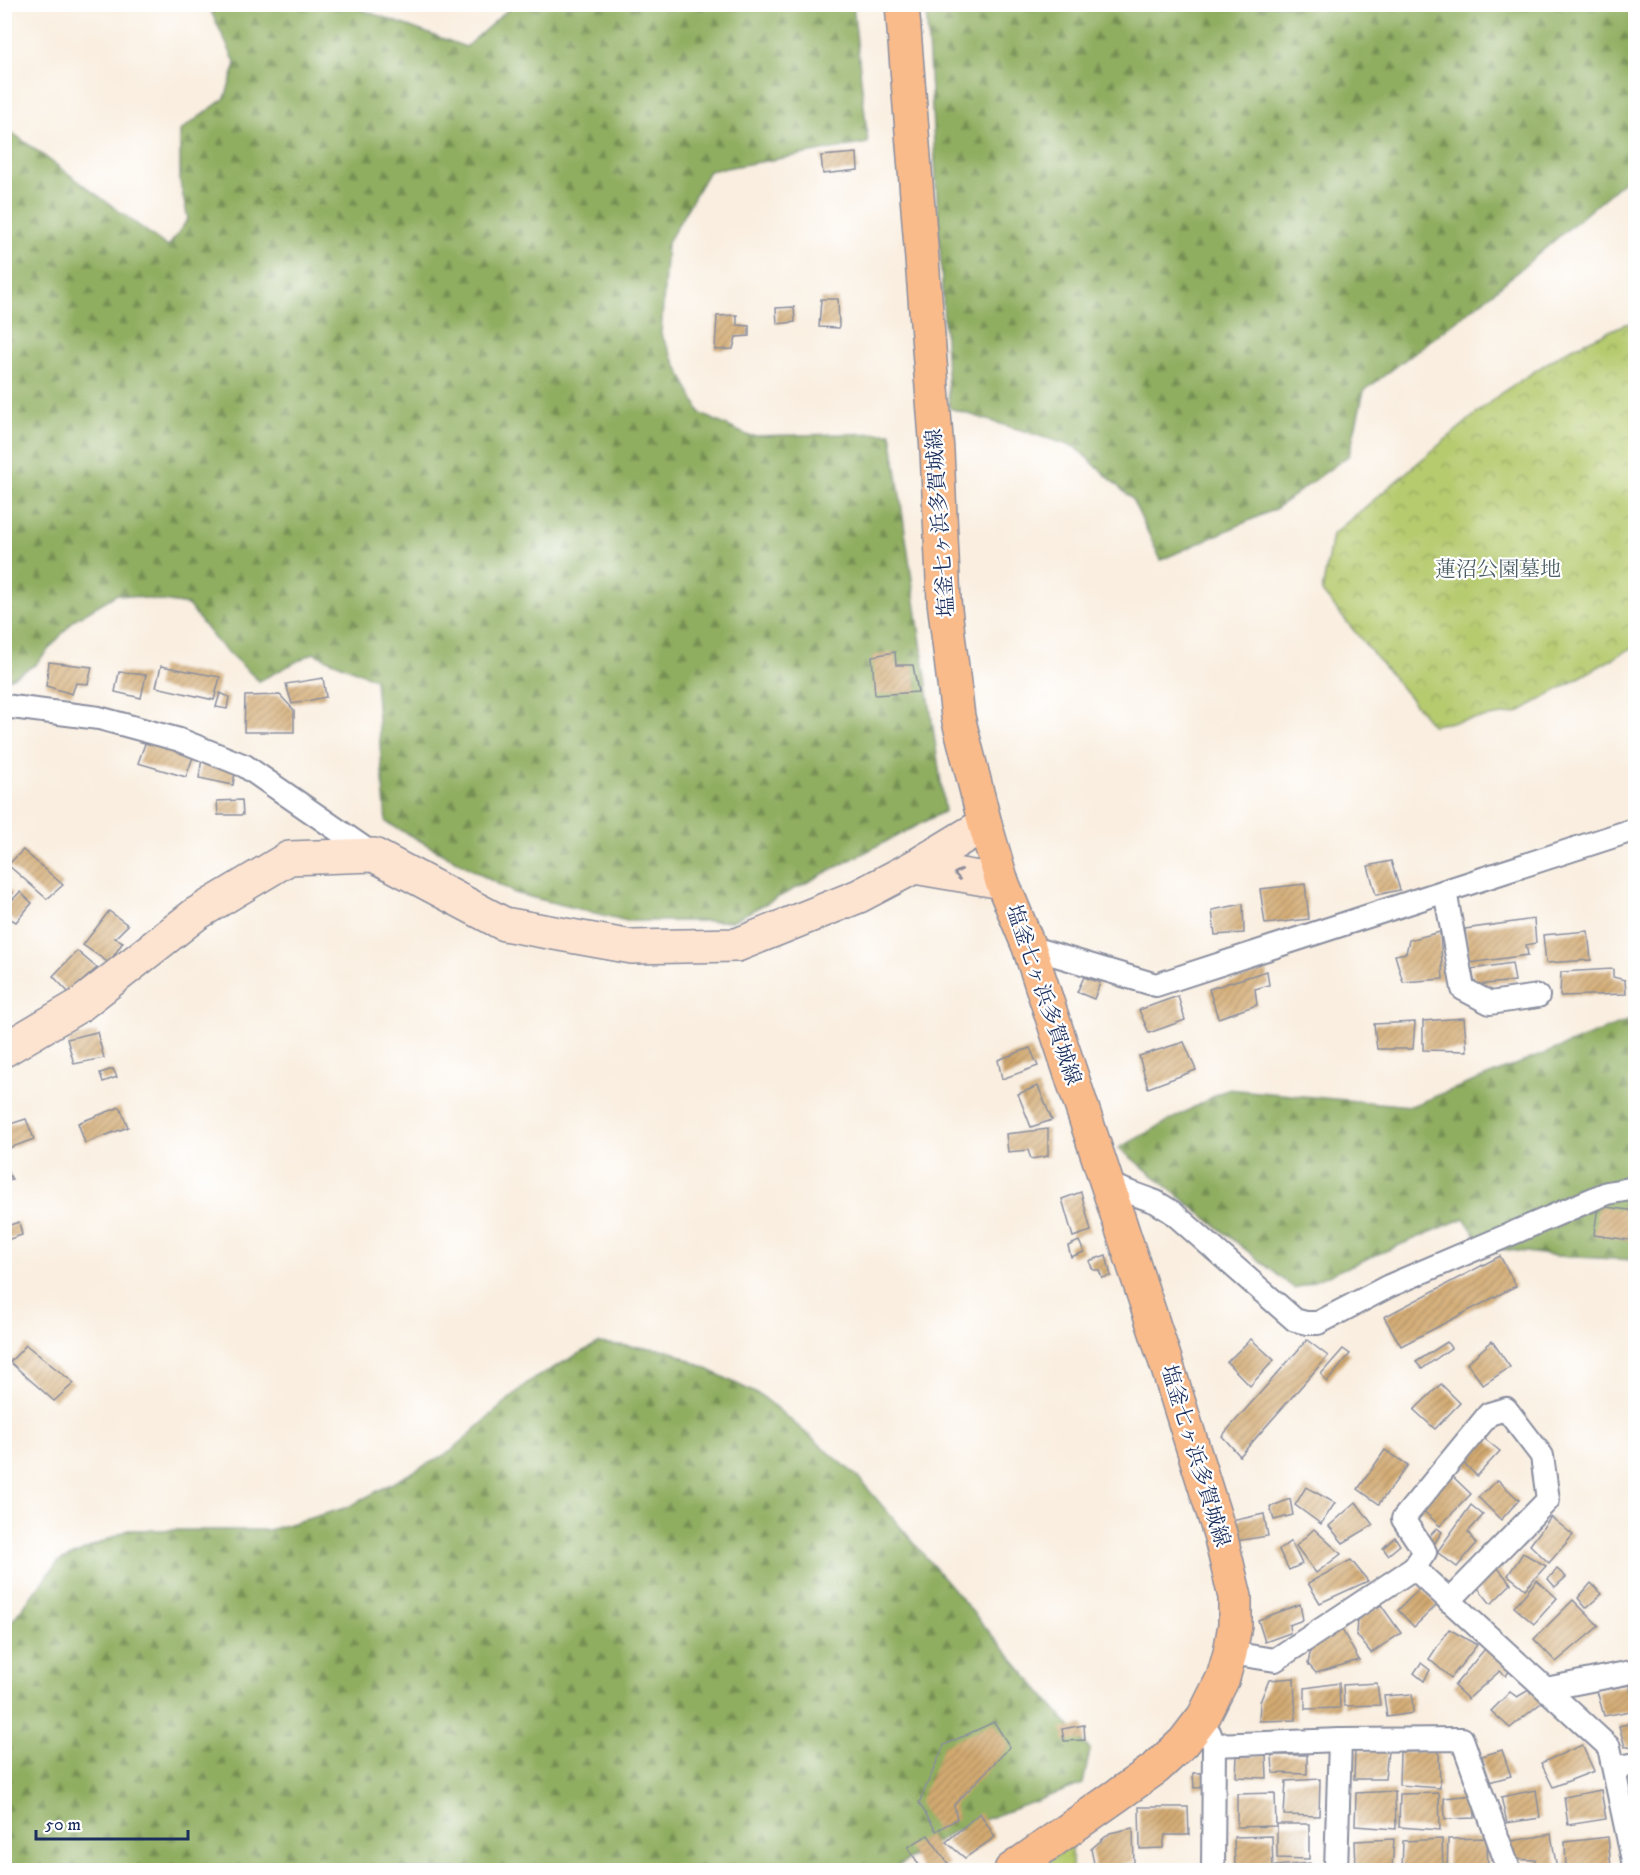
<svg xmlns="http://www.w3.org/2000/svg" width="1640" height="1875" viewBox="0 0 1640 1875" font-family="'IM FELL DW Pica','Noto Serif JP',serif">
  <defs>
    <pattern id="forest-firs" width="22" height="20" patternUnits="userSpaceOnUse" patternTransform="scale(1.5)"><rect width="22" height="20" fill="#90ae61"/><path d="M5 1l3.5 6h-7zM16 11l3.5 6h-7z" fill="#758e53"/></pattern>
    <pattern id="park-crowns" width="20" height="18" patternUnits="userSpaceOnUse" patternTransform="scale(1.5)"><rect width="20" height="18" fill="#b6ca6e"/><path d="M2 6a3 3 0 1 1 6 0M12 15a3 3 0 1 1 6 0" fill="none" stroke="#93a45e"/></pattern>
    <pattern id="building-hatch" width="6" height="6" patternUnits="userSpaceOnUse" patternTransform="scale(1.5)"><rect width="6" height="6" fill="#d3aa71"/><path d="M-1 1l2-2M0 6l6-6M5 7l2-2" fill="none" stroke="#aa8b60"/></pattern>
  </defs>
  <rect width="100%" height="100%" fill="#fff"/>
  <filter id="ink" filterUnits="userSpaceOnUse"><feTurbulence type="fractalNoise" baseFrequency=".0167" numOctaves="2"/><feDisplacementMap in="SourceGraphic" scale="12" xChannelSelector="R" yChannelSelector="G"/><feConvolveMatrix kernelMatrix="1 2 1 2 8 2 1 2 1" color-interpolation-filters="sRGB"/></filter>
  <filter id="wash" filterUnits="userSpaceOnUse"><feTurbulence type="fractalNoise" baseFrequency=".008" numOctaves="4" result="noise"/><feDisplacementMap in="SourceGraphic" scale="24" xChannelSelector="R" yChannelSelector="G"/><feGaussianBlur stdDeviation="1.35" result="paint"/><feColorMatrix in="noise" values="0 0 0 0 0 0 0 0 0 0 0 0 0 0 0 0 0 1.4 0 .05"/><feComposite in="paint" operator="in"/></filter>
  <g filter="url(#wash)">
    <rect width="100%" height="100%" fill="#f9eedf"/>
    <g fill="url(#forest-firs)" stroke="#566e60" stroke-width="1.5">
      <polygon points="208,5 349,5 466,47 513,5 853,5 868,143 709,171 667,244 661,334 701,414 749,436 891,433 945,811 732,921 627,921 514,893 386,822 375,679 313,653 259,681 217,642 188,605 117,594 75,619 35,665 5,681 5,133 10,131 168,247 188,219 180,182 180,131 225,98 236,64"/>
      <polygon points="926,5 1635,5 1635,172 1490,295 1364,391 1349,455 1275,509 1161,560 1132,499 1075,447 949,408"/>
      <polygon points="1635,1018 1635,1260 1557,1256 1484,1247 1464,1218 1295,1289 1119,1148 1227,1089 1411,1106"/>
      <polygon points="598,1343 669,1350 763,1397 857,1476 1090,1750 1083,1784 956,1830 892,1870 5,1870 4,1631 58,1562 128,1530 269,1530 348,1507 450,1452 528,1382"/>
    </g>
    <g fill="url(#park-crowns)" stroke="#687c66" stroke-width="1.5">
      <polygon points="1635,323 1635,646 1517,713 1432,725 1322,592 1332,535 1501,393 1566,351 1625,324"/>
      <polygon points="1072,1844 1072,1870 1037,1870"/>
    </g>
    <g id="blocks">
      <g fill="url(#building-hatch)">
        <polygon points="857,153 858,170 823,174 821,156"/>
        <polygon points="821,299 838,299 839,328 819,327"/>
        <polygon points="794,307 795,322 777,324 776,308"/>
        <polygon points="737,315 737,325 749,326 749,336 736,337 733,349 715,350 717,316"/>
        <polygon points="895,652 896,665 913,665 918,692 875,695 872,656"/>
        <polygon points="49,662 92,667 88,684 76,683 72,694 46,686"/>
        <polygon points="161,666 220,677 214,700 156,687"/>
        <polygon points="119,672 146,675 141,698 115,692"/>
        <polygon points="323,678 326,697 292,704 286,684"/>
        <polygon points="220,693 229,697 227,709 216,707"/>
        <polygon points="280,695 294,710 294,732 244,732 245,696"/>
        <polygon points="146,741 194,754 186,777 138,763"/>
        <polygon points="202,758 236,767 233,785 199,778"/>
        <polygon points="242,800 243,815 218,815 217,801"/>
        <polygon points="23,850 63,885 47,899 8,865"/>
        <polygon points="1391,861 1400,890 1376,895 1368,866"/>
        <polygon points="1305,884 1309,919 1265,924 1260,889"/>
        <polygon points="4,887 13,893 4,901"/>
        <polygon points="20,892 32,903 16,922 4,915 4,908"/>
        <polygon points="1243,904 1244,933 1215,935 1212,910"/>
        <polygon points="109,911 128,925 115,938 123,942 109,963 83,945"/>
        <polygon points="1534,919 1536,943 1526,945 1528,955 1469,963 1465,929"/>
        <polygon points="1588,931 1591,960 1546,963 1543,935"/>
        <polygon points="1440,932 1443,979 1403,982 1395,955 1406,953 1409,940"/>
        <polygon points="77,951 97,968 69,993 53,976"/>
        <polygon points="1512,963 1515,981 1475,985 1472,969"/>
        <polygon points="1613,969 1613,977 1625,980 1626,994 1560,996 1561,972"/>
        <polygon points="1267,971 1269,985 1255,989 1257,1005 1218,1018 1209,989"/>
        <polygon points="1084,977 1100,983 1094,999 1077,992"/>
        <polygon points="1178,996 1185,1020 1149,1033 1139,1010"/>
        <polygon points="1464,1018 1467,1051 1423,1050 1423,1021"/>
        <polygon points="1415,1022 1413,1049 1377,1049 1374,1024"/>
        <polygon points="97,1032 104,1058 74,1064 67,1039"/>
        <polygon points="1184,1042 1196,1070 1148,1088 1139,1056"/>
        <polygon points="1030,1048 1038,1066 1002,1079 998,1060"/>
        <polygon points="113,1069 117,1077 103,1082 100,1073"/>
        <polygon points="1038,1086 1052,1120 1031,1127 1018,1094"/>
        <polygon points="120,1107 128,1127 85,1143 78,1123"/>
        <polygon points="26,1119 34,1139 4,1150 4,1126"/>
        <polygon points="1048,1129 1048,1156 1031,1159 1028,1150 1008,1152 1006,1134"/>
        <polygon points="4,1166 12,1179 4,1182"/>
        <polygon points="1081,1192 1091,1231 1073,1237 1062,1199"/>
        <polygon points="1598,1206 1636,1211 1636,1241 1594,1235"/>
        <polygon points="19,1222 22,1235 4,1241 4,1227"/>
        <polygon points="1079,1241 1084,1252 1071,1257 1068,1246"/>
        <polygon points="1106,1255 1111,1276 1102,1278 1099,1270 1093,1270 1089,1261"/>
        <polygon points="1500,1256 1516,1286 1401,1346 1384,1317"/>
        <polygon points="1251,1339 1274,1360 1250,1386 1227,1362"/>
        <polygon points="1307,1340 1328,1356 1240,1456 1222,1436"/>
        <polygon points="1492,1341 1510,1367 1483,1385 1467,1363"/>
        <polygon points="1447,1342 1451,1348 1422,1369 1416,1362"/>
        <polygon points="26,1345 74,1383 54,1401 10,1362"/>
        <polygon points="1343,1349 1350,1354 1327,1382 1321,1374"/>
        <polygon points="1441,1384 1460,1403 1435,1429 1414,1410"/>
        <polygon points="1480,1435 1500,1451 1477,1476 1460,1460"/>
        <polygon points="1385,1450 1408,1465 1379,1504 1358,1489"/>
        <polygon points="1448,1472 1471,1494 1440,1526 1419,1507"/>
        <polygon points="1498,1480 1519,1500 1501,1520 1478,1497"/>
        <polygon points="1306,1487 1335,1503 1321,1524 1295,1505"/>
        <polygon points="1290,1499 1293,1515 1274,1520 1270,1507"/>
        <polygon points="1356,1502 1373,1525 1343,1543 1329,1526"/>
        <polygon points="1471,1505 1483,1515 1468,1532 1476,1544 1457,1567 1437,1552"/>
        <polygon points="1264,1514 1268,1536 1230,1542 1227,1522"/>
        <polygon points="1551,1517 1573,1535 1549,1563 1530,1545"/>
        <polygon points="1437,1528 1442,1532 1433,1546 1426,1540"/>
        <polygon points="1314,1529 1341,1554 1316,1573 1296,1546"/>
        <polygon points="1395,1537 1400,1545 1388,1555 1383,1548"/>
        <polygon points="1291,1541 1302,1564 1289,1570 1279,1550"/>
        <polygon points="1523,1553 1546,1566 1525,1589 1508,1575"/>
        <polygon points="1351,1560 1368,1581 1320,1603 1308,1583"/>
        <polygon points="1498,1568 1511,1584 1491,1604 1478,1588"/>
        <polygon points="1557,1569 1566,1577 1555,1587 1548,1579"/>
        <polygon points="1537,1580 1557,1598 1534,1624 1514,1607"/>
        <polygon points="1591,1583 1602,1594 1586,1608 1578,1598"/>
        <polygon points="1421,1587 1437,1605 1414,1627 1398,1610"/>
        <polygon points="1573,1600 1599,1626 1556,1662 1534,1639"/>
        <polygon points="1300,1604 1303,1620 1289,1625 1290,1633 1265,1642 1258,1620"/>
        <polygon points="1381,1605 1401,1633 1371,1653 1356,1634 1357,1619"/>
        <polygon points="1341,1628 1359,1660 1316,1673 1308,1664 1311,1648"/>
        <polygon points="1449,1629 1477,1645 1451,1678 1429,1659"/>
        <polygon points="1489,1644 1512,1667 1506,1676 1500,1671 1468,1699 1454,1686"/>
        <polygon points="1421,1663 1430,1670 1424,1681 1414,1673"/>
        <polygon points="1294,1678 1296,1720 1259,1721 1260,1702 1269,1680"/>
        <polygon points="1339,1683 1340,1708 1305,1709 1305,1688"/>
        <polygon points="1377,1683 1380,1705 1344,1706 1343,1685"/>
        <polygon points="1630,1685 1631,1694 1636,1694 1636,1710 1604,1716 1597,1691"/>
        <polygon points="1534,1687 1546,1699 1510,1728 1491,1711 1510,1692 1517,1697"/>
        <polygon points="1412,1694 1413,1713 1387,1717 1384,1696"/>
        <polygon points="994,1722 1010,1747 954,1805 957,1819 936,1831 919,1803 944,1745"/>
        <polygon points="1636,1722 1636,1746 1625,1747 1619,1726"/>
        <polygon points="1084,1725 1085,1740 1064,1741 1062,1729"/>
        <polygon points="1582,1745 1594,1771 1553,1787 1541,1763"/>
        <polygon points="1502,1750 1511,1776 1489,1782 1482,1756"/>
        <polygon points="1355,1751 1388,1751 1385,1779 1354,1779"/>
        <polygon points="1439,1751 1440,1788 1399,1785 1400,1752"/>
        <polygon points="1266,1755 1267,1778 1236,1777 1237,1756"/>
        <polygon points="1272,1755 1307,1755 1307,1774 1273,1773"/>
        <polygon points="1193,1773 1207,1773 1208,1787 1194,1788"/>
        <polygon points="1320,1779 1319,1816 1284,1815 1286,1781"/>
        <polygon points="1536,1790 1540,1818 1507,1823 1501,1797"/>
        <polygon points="1601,1790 1606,1819 1568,1825 1564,1797"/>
        <polygon points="1395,1791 1396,1829 1355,1826 1356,1793"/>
        <polygon points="1275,1793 1276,1826 1237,1827 1237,1794"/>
        <polygon points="1439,1793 1440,1830 1399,1827 1400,1794"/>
        <polygon points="1474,1795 1475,1818 1445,1819 1444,1798"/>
        <polygon points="1139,1807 1188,1807 1189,1835 1165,1835 1163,1848 1140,1849"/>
        <polygon points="980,1813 995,1837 965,1858 946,1842"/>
        <polygon points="1277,1824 1309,1824 1309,1859 1277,1858"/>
        <polygon points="1133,1828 1134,1863 1095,1868 1091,1849 1110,1833"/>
        <polygon points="1551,1834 1557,1870 1538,1870 1535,1860 1511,1859 1507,1842"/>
        <polygon points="928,1835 949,1865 937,1870 922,1870 908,1847"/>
        <polygon points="1272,1836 1273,1868 1235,1869 1234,1837"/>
        <polygon points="1608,1837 1611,1867 1566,1869 1565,1842"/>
        <polygon points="1487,1838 1488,1870 1447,1870 1448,1839"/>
        <polygon points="1394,1839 1392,1869 1356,1870 1355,1841"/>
        <polygon points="1442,1839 1443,1870 1402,1870 1403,1841"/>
        <polygon points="1310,1863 1309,1870 1275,1870 1275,1866"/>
      </g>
    </g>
  </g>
  <g filter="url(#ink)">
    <use href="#blocks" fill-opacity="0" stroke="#8a8e9e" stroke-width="1.5"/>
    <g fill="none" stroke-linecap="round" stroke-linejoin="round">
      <defs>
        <g id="street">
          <polyline points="4,706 99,718 180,740 245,766 374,855"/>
          <polyline points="1445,891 1463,989 1490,1003 1538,996"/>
          <polyline points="1029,947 1156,985 1636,829"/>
          <polyline points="1107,1184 1156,1202 1172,1212 1295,1320 1306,1323 1318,1323 1389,1286 1607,1193 1636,1188"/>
          <polyline points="1414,1568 1425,1552 1403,1519 1489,1414 1506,1409 1542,1456 1548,1500 1449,1601"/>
          <polyline points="1230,1653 1275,1660 1414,1568 1609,1747 1635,1870"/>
          <polyline points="1546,1689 1636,1671"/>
          <polyline points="1209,1732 1214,1745 1213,1870"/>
          <polyline points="1214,1745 1340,1740 1462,1739 1509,1870"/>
          <polyline points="1614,1768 1636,1764"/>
          <polyline points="1336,1870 1340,1740"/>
        </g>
        <g id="secondary">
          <polyline points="914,867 1002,882"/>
          <polyline points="4,1050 80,1005 196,914 289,858 374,855 504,924 632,947 737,945 859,896 914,867 985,824"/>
        </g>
        <polyline id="primary" points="902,4 937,451 944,601 958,717 985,824 1002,882 1029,947 1171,1378 1220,1534 1235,1597 1235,1625 1230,1653 1223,1678 1204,1716 1184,1742 1156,1768 1011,1870"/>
      </defs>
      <use href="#street" stroke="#8a8e9e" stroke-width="26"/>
      <use href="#secondary" stroke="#8a8e9e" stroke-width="36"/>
      <use href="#primary" stroke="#8a8e9e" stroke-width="36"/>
      <use href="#street" stroke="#fff" stroke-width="22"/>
      <use href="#secondary" stroke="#fde4d1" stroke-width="33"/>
      <use href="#primary" stroke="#fabb8b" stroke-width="33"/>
    </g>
    <defs><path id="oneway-chevron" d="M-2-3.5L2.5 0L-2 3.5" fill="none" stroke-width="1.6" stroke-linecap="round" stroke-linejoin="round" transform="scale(1.5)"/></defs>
    <use stroke="#8c8a98" href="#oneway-chevron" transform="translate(958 874) rotate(-170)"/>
  </g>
  <g text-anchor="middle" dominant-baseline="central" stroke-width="4.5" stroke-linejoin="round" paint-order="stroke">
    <g font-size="21" fill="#1b2f5e" stroke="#fff">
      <text transform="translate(941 523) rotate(-94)">塩釜七ヶ浜多賀城線</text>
      <text transform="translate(1043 995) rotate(71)">塩釜七ヶ浜多賀城線</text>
      <text transform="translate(1195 1456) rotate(73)">塩釜七ヶ浜多賀城線</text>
    </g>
    <g font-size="21" fill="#4a5e63" stroke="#fff">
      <text x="1498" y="570">蓮沼公園墓地</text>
    </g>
  </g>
  <rect width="1640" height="1875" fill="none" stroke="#fff" stroke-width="24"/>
  <path d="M36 1830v9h152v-9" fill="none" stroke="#1b2f5e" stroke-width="3"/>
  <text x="45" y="1830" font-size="18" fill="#1b2f5e" stroke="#ffffff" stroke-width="4.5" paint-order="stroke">50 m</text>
</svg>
